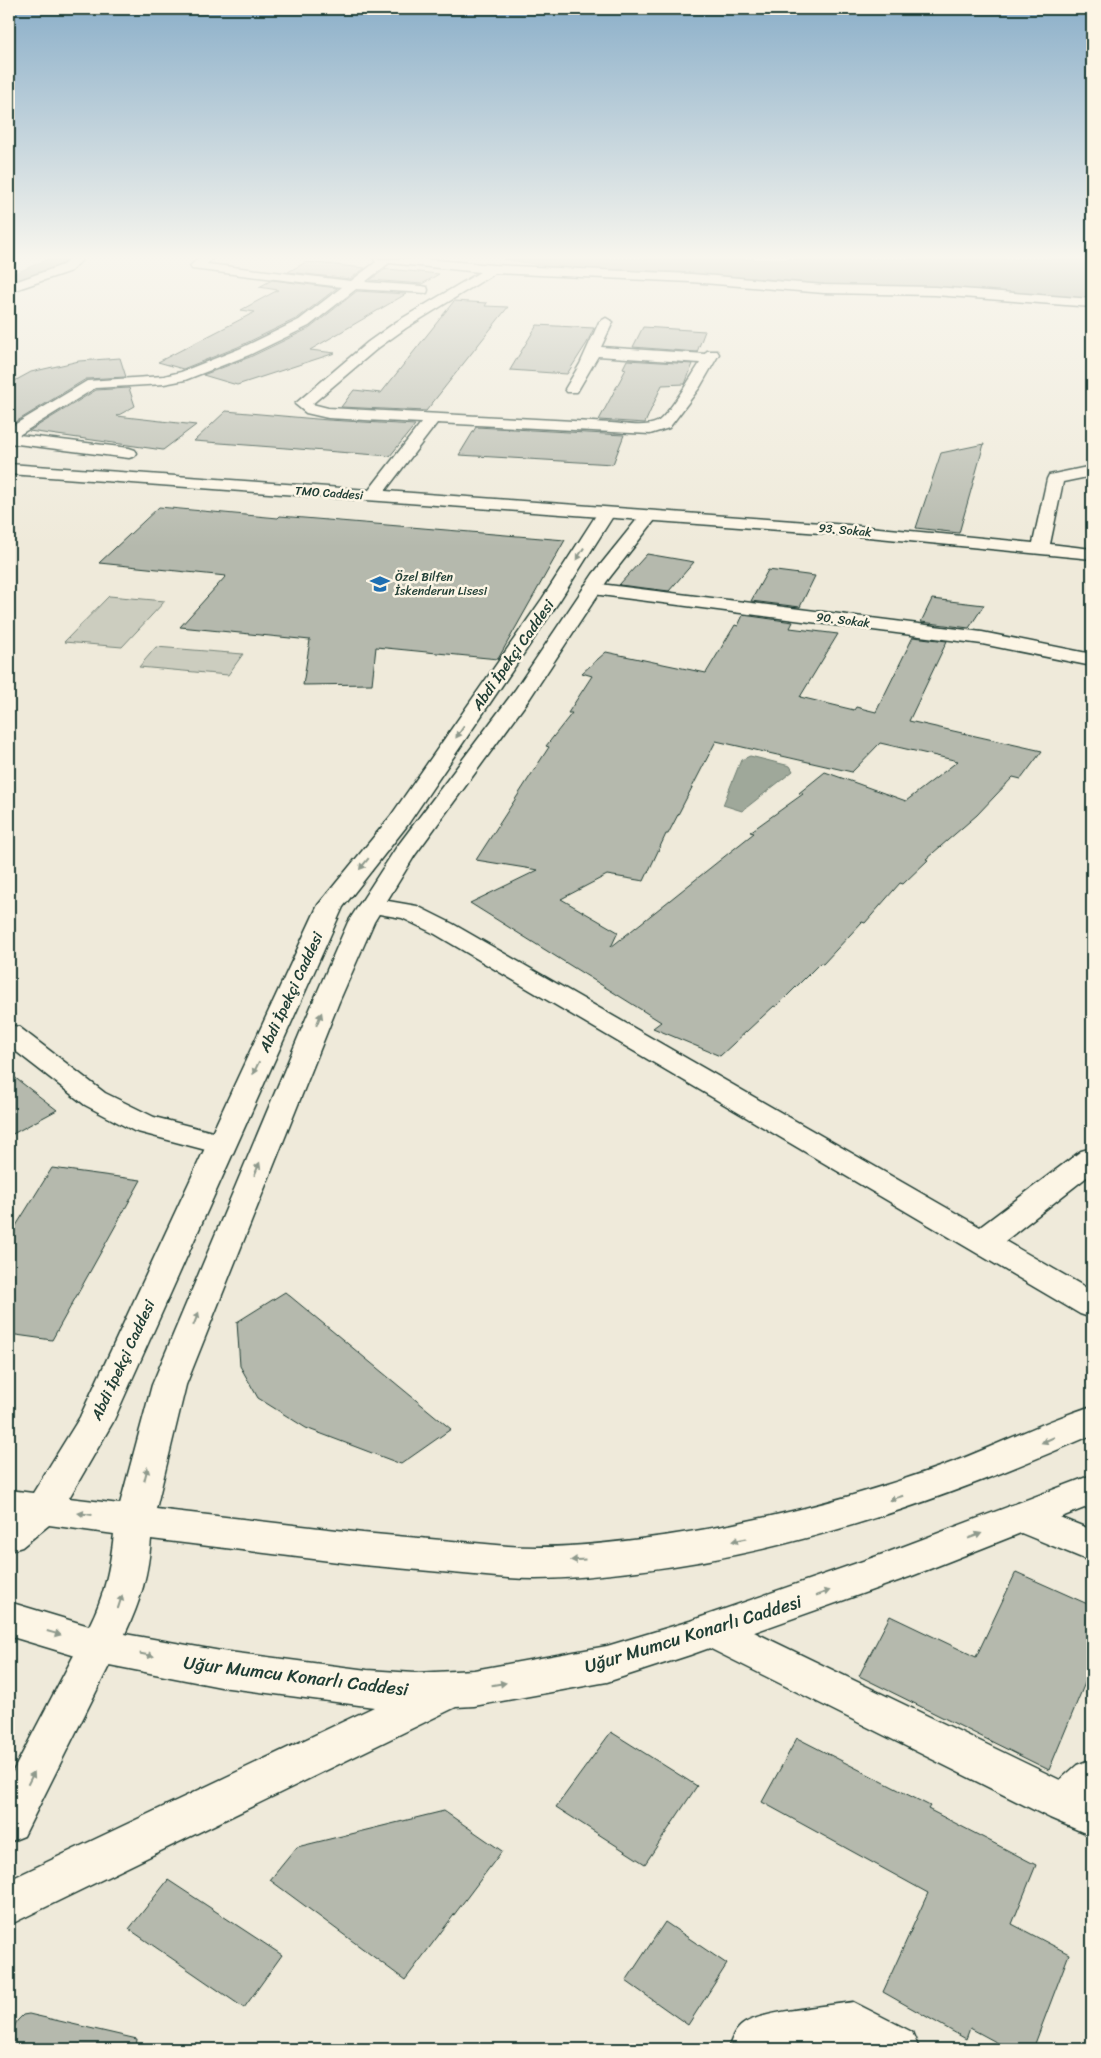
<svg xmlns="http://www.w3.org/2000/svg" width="1101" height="2058" viewBox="0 0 1101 2058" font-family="Sriracha,sans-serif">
  <rect width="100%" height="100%" fill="#efeada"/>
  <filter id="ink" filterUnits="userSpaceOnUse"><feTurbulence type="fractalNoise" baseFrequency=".02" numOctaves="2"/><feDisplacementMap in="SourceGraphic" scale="10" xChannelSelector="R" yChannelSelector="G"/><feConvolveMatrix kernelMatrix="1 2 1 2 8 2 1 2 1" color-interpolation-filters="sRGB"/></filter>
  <g filter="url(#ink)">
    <g fill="#cccdbf" stroke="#76857a">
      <polygon points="109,596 165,601 122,647 64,642"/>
      <polygon points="156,647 243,654 228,675 139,667"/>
    </g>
    <g fill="#9fa89a" stroke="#6c7d71">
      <polygon points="48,259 66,259 60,265 9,284 9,276"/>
      <polygon points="503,259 1092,259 1092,300 903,287 771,282 681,272 559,268"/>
      <polygon points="750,756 790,766 793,771 742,811 723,805 741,760"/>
    </g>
    <g fill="#b5b9ad" stroke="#1f3d34" fill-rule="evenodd">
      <polygon points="306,262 365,268 350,279 288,272"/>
      <polygon points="384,270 387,269 439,274 422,284 370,280"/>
      <polygon points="272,280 337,288 298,318 238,347 183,369 158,362 255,312 241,310 278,290 259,287"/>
      <polygon points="357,291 406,294 310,350 335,353 237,385 203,375 250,357 310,328"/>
      <polygon points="454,301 487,303 485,306 508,307 426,411 341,407 354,390 381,393"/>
      <polygon points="537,325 594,328 587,343 567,374 510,370"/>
      <polygon points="643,327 705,331 697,352 633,347"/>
      <polygon points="120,358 126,377 86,379 9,426 9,384 31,372 79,361"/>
      <polygon points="627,360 693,364 685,384 662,385 645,423 599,420 626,369 623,368"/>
      <polygon points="129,388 135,406 117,416 196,425 163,450 29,431 96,390"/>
      <polygon points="226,411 328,420 415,425 390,456 194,441"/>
      <polygon points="476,427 624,435 613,464 459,455"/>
      <polygon points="984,444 959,533 916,528 941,453"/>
      <polygon points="159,507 278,518 280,516 565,540 498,659 376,647 372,684 303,685 310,640 180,627 226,576 99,563"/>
      <polygon points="647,554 694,562 669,591 619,585"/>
      <polygon points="768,570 815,576 800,607 751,601"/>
      <polygon points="932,599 984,605 969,628 921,622"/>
      <path d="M743,615L793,622L790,628L838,634L800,697L854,710L856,707L876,712L913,637L947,641L909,721L1042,751L1021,779L1013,777L977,815L926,859L928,860L903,884L900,883L865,923L862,922L823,964L820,963L776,1007L774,1006L720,1056L653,1028L661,1022L470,903L538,870L476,860L549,747L546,746L572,713H568L592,676L582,673L606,652L706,673L735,625L738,626ZM716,741L852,772L880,743L958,761L906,801L825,772L799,793L803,794L750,832L754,833L611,947L618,932L561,899L607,875L644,881L666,834H668Z"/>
      <polygon points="9,1073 57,1110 9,1136"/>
      <polygon points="52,1168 141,1180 52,1340 9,1334 9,1237"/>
      <polygon points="285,1292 451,1429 401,1464 306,1428 258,1398 240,1366 237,1322"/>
      <polygon points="1016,1572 1092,1606 1092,1666 1049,1770 859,1676 890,1616 976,1657"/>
      <polygon points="611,1732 697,1786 645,1864 556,1807"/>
      <polygon points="797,1738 930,1806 928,1809 1036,1865 1012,1924 1069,1954 1033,2049 1009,2049 970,2028 966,2039 883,1992 928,1893 762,1802"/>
      <polygon points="444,1811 502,1851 405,1980 270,1880 297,1847"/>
      <polygon points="168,1880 282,1955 244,2008 129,1929"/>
      <polygon points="665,1922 727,1964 688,2025 626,1981"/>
      <polygon points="29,2014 137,2039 136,2049 9,2049 9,2038 17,2021 23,2015"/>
    </g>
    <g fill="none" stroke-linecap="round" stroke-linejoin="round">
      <defs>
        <g id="street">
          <polygon points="69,259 81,259 81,261 71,271 9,292 9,284 63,265"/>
          <path d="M198,259H212L207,264L351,281L376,262L374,259H425L493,265L691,274L824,285L935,287L1092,299V307L935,295L824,293L691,282L495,273L406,328L378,348L312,404L328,408L611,423C624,424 645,428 657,422C667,417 693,374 700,363L598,356L577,392H567L565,389L580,364L599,322L606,318L613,322L601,347L705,354L707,351H717L719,354L700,387L669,428L650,434L437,423L385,491L848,525L1033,543L1047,479L1049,475L1092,466V476L1063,482L1050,544L1092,549V559L848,535L9,474V464L369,490L421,423L328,418L306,413L295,404L368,342L396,322L480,272L389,263L365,282L422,286L427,287L428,290L427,293L356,289L309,326L249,355L185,380L164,384L95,388L19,435L129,448L135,450L137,453L135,456L129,458L9,443V428L87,381L164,376L181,372L239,349L299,320L342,287L192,269L190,266Z"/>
          <polygon points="592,583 982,632 1092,654 1092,666 982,644 585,593 583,589 585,585"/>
          <polygon points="371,898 417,906 453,924 980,1227 1081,1151 1092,1148 1092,1173 1005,1241 1092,1291 1092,1318 1080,1314 435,934 402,918 362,911 358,906 362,901"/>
          <polygon points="9,1025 19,1027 105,1093 154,1117 232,1137 236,1144 232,1151 221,1154 134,1131 85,1105 9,1046"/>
          <polygon points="1022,1502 1092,1530 1092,1562 1009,1528 1003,1517 1009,1506"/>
          <polygon points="713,1614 727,1619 1060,1780 1077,1765 1092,1759 1092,1836 1050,1818 699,1643 693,1631 699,1619"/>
          <polygon points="99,1629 113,1634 119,1646 24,1836 9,1842 9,1779 85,1634"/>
          <path d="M853,2002L912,2032L919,2049H728C732,2039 735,2029 745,2023C765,2011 828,2006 853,2002Z"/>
        </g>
        <path id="secondary" d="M606,508L612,509L615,513L560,600L406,827L343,907L113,1422L69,1498L120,1504L152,1385L313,1002L348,922L396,848L515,690L593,574L643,512L649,511L655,512L658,516L607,581L530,698L415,855L374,922L339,1002L186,1385L156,1509L363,1533L508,1546C549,1549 592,1545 633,1540C739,1527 844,1502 945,1465C994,1447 1042,1422 1092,1406V1435C946,1499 796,1552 637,1571C595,1576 551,1581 508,1578L363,1565L151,1539C148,1575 141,1600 125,1634L221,1651L367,1670L415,1673L474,1670L607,1646L690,1621L886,1553L1092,1475V1505L912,1576L690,1655L607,1682L474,1706L456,1707L9,1925V1880L374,1707L221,1687L99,1663L9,1636V1602L89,1626C105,1595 110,1568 114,1534L49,1525L22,1547L9,1551V1490L33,1493L80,1417L318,905L390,817L542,599L600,509Z"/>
      </defs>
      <use href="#street" stroke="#1f3d34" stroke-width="3"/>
      <use href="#secondary" stroke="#1f3d34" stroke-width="3"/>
      <use href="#street" fill="#fcf5e5" fill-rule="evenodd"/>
      <use href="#secondary" fill="#fcf5e5" fill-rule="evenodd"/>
    </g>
    <defs><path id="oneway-solid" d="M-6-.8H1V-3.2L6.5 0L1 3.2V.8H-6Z" transform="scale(1.25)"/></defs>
    <g fill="#8e998c">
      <use href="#oneway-solid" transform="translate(580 554) rotate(122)"/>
      <use href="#oneway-solid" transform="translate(460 732) rotate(125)"/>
      <use href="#oneway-solid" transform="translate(364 864) rotate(129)"/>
      <use href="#oneway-solid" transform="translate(319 1019) rotate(-68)"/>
      <use href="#oneway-solid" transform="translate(256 1068) rotate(115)"/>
      <use href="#oneway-solid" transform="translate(257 1169) rotate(-68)"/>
      <use href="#oneway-solid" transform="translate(196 1319) rotate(-68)"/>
      <use href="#oneway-solid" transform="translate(1048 1440) rotate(156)"/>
      <use href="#oneway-solid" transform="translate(146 1474) rotate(-76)"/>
      <use href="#oneway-solid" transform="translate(896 1498) rotate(163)"/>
      <use href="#oneway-solid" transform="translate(85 1514) rotate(-173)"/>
      <use href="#oneway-solid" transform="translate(975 1536) rotate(-21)"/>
      <use href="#oneway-solid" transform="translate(739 1540) rotate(169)"/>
      <use href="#oneway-solid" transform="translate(578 1560) rotate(177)"/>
      <use href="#oneway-solid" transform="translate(823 1593) rotate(-20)"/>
      <use href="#oneway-solid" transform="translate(120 1602) rotate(-72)"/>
      <use href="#oneway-solid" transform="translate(54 1633) rotate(16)"/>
      <use href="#oneway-solid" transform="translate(147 1655) rotate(11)"/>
      <use href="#oneway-solid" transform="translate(499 1684) rotate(-9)"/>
      <use href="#oneway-solid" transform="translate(31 1778) rotate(-63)"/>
    </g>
  </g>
  <linearGradient id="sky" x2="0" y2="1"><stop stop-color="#8bafc9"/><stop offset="0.47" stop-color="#f8f6ee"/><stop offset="1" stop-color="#f8f6ee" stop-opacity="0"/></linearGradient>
  <rect width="1101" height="547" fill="url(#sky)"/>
  <defs>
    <symbol id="school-bare" viewBox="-9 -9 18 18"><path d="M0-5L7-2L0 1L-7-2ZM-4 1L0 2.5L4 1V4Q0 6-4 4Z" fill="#1f6fb2" stroke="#fcf5e5" stroke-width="2.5" paint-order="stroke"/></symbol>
  </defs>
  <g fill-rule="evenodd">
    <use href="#school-bare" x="366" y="570" width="28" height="28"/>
  </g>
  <g text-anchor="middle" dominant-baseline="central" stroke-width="5" stroke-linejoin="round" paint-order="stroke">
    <g font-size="12" fill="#1f3d34" stroke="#fcf5e5">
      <text transform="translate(329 493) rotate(4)">TMO Caddesi</text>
      <text transform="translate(845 530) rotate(5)">93. Sokak</text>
      <text transform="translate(843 620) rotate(7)">90. Sokak</text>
    </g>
    <g font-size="12" fill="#1f3d34" stroke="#fcf5e5" text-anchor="start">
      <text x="395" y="577">Özel Bilfen<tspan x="395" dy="14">İskenderun Lisesi</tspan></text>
    </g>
    <g font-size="15" fill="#1f3d34" stroke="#fcf5e5">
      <text transform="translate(513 655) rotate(-55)">Abdi İpekçi Caddesi</text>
      <text transform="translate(291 992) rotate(-65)">Abdi İpekçi Caddesi</text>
      <text transform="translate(123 1360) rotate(-65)">Abdi İpekçi Caddesi</text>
    </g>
    <g font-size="18" fill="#1f3d34" stroke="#fcf5e5">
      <text transform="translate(693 1634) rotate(-17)">Uğur Mumcu Konarlı Caddesi</text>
      <text transform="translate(296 1676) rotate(7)">Uğur Mumcu Konarlı Caddesi</text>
    </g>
  </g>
  <rect width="1101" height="2058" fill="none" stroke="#fcf5e5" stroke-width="30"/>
  <rect x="15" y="15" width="1071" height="2028" fill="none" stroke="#1f3d34" stroke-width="2" filter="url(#ink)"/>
</svg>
